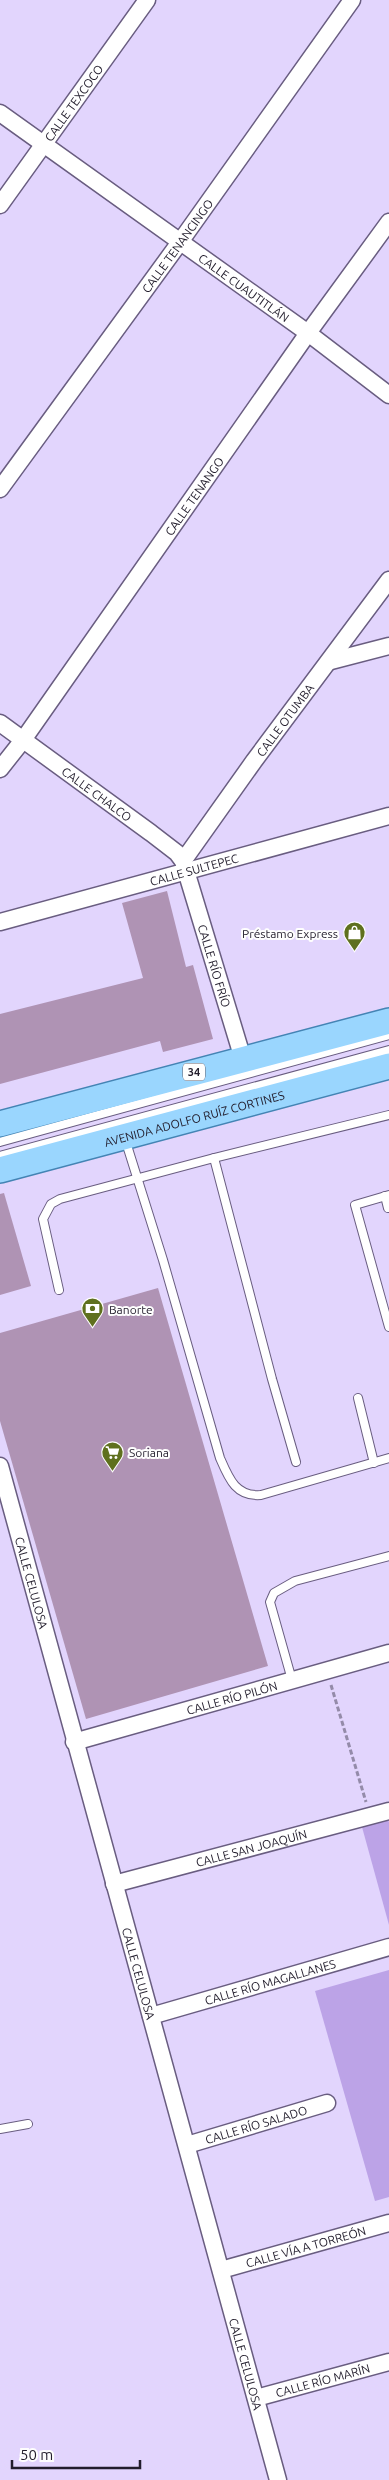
<svg xmlns="http://www.w3.org/2000/svg" width="389" height="2480" viewBox="0 0 389 2480" font-family="Ubuntu,sans-serif">
  <rect width="100%" height="100%" fill="#e2d5fd"/>
  <g fill="#bca3e7">
    <polygon points="388,1820 389,1822 389,1925 362,1827"/>
    <polygon points="389,1970 389,2197 375,2201 315,1991"/>
  </g>
  <g fill="#af93b4">
    <polygon points="167,891 186,967 193,965 213,1039 163,1052 160,1041 0,1084 0,1014 143,978 122,903"/>
    <polygon points="4,1193 31,1286 0,1295 0,1194"/>
    <polygon points="158,1288 268,1666 86,1719 0,1421 0,1333"/>
  </g>
  <g fill="none" stroke-linecap="round" stroke-linejoin="round">
    <defs>
      <g id="lane">
        <path d="M125,1139L163,1260L220,1458C229,1479 236,1497 261,1495L389,1458"/>
        <polyline points="0,1142 389,1035"/>
        <polyline points="0,1156 389,1050"/>
        <polyline points="214,1158 272,1379 296,1462"/>
        <polyline points="389,1195 355,1205 389,1327"/>
        <polyline points="385,1196 388,1208"/>
        <polyline points="59,1290 43,1219 51,1204 60,1199 214,1158 389,1115"/>
        <polyline points="358,1398 374,1463"/>
        <polyline points="292,1680 270,1602 274,1593 295,1581 389,1556"/>
        <polyline points="0,2129 28,2124"/>
      </g>
      <g id="street">
        <path id="s1" d="M0,113L308,333L389,395"/>
        <path id="s2" d="M0,205L147,0"/>
        <path id="s3" d="M0,489L180,242L352,0"/>
        <polyline points="331,661 389,646"/>
        <path id="s4" d="M0,723L151,833L177,853L183,861L243,1059"/>
        <path id="s5" d="M0,769L23,740L308,333L389,222"/>
        <path id="s6" d="M183,861L254,761L389,580"/>
        <path id="s7" d="M0,922L389,816"/>
        <path id="s8" d="M0,1466L278,2480"/>
        <path id="s9" d="M74,1742L389,1653"/>
        <path id="s10" d="M114,1884L389,1811"/>
        <path id="s11" d="M151,2016L389,1947"/>
        <path id="s12" d="M187,2145L327,2103"/>
        <path id="s13" d="M221,2270L389,2223"/>
        <path id="s14" d="M256,2398L389,2362"/>
      </g>
      <g id="primary">
        <polyline points="0,1124 389,1021"/>
        <path id="s15" d="M0,1170L389,1066"/>
      </g>
    </defs>
    <use href="#lane" stroke="#695d80" stroke-width="10"/>
    <use href="#street" stroke="#695d80" stroke-width="19"/>
    <use href="#primary" stroke="#4484b4" stroke-width="28"/>
    <polyline stroke="#948ba9" stroke-width="3" stroke-dasharray="5 2.5" stroke-linecap="butt" points="331,1685 366,1802"/>
    <use href="#lane" stroke="#fff" stroke-width="8"/>
    <use href="#street" stroke="#fff" stroke-width="16"/>
    <use href="#primary" stroke="#9ad6fe" stroke-width="25"/>
  </g>
  <defs>
    <symbol id="shop-pin" viewBox="-11 -11 22 30"><path d="M0 17L-7.5 6A9.5 9.5 0 1 1 7.5 6Z" fill="#5f701e" stroke="#fefefe"/><path d="M-5-2.5h2.3a2.7 3.5 0 0 1 5.4 0H5L5.5 6h-11ZM-1.5-2.5h3a1.5 2.3 0 0 0-3 0Z" fill="#fff"/></symbol>
    <symbol id="bank-pin" viewBox="-11 -11 22 30"><path d="M0 17L-7.5 6A9.5 9.5 0 1 1 7.5 6Z" fill="#5f701e" stroke="#fefefe"/><path d="M-6-4H6V4H-6ZM0-2.3a2.3 2.3 0 1 0 0 4.6a2.3 2.3 0 1 0 0-4.6Z" fill="#fff"/></symbol>
    <symbol id="supermarket-pin" viewBox="-11 -11 22 30"><path d="M0 17L-7.5 6A9.5 9.5 0 1 1 7.5 6Z" fill="#5f701e" stroke="#fefefe"/><path d="M-6-5.5h2.5l.6 2H6L4.5 2H-2.5L-4.4-4H-6ZM-1.5 3.2a1.3 1.3 0 1 0 .1 0ZM3 3.2a1.3 1.3 0 1 0 .1 0Z" fill="#fff"/></symbol>
  </defs>
  <g fill-rule="evenodd">
    <use href="#shop-pin" x="342" y="920" width="25" height="34"/>
    <use href="#bank-pin" x="80" y="1296" width="25" height="34"/>
    <use href="#supermarket-pin" x="100" y="1440" width="25" height="34"/>
  </g>
  <g text-anchor="middle" dominant-baseline="central" stroke-width="4" stroke-linejoin="round" paint-order="stroke">
    <rect fill="#fefefe" stroke="#64606b" stroke-width="1" x="183" y="1063.5" width="22" height="17" rx="4"/>
    <g font-size="11" font-weight="bold" fill="#221d2c">
      <text x="194" y="1072">34</text>
    </g>
    <g font-size="12" fill="#221d2c" stroke="#fefefe">
      <text stroke="none"><textPath href="#s2" startOffset="126">CALLE TEXCOCO</textPath></text>
      <text stroke="none"><textPath href="#s3" startOffset="301">CALLE TENANCINGO</textPath></text>
      <text stroke="none"><textPath href="#s1" startOffset="300">CALLE CUAUTITLÁN</textPath></text>
      <text stroke="none"><textPath href="#s5" startOffset="335">CALLE TENANGO</textPath></text>
      <text stroke="none"><textPath href="#s6" startOffset="174">CALLE OTUMBA</textPath></text>
      <text stroke="none"><textPath href="#s4" startOffset="120">CALLE CHALCO</textPath></text>
      <text stroke="none"><textPath href="#s7" startOffset="201">CALLE SULTEPEC</textPath></text>
      <text stroke="none"><textPath href="#s4" startOffset="339">CALLE RÍO FRÍO</textPath></text>
      <text stroke="none"><textPath href="#s15" startOffset="201">AVENIDA ADOLFO RUÍZ CORTINES</textPath></text>
      <text stroke="none"><textPath href="#s8" startOffset="121">CALLE CELULOSA</textPath></text>
      <text stroke="none"><textPath href="#s9" startOffset="164">CALLE RÍO PILÓN</textPath></text>
      <text stroke="none"><textPath href="#s10" startOffset="142">CALLE SAN JOAQUÍN</textPath></text>
      <text stroke="none"><textPath href="#s8" startOffset="526">CALLE CELULOSA</textPath></text>
      <text stroke="none"><textPath href="#s11" startOffset="124">CALLE RÍO MAGALLANES</textPath></text>
      <text stroke="none"><textPath href="#s12" startOffset="72">CALLE RÍO SALADO</textPath></text>
      <text stroke="none"><textPath href="#s13" startOffset="88">CALLE VÍA A TORREÓN</textPath></text>
      <text stroke="none"><textPath href="#s8" startOffset="931">CALLE CELULOSA</textPath></text>
      <text stroke="none"><textPath href="#s14" startOffset="69">CALLE RÍO MARÍN</textPath></text>
    </g>
    <g font-size="12" fill="#221d2c" stroke="#fefefe" text-anchor="start">
      <text x="338" y="933" text-anchor="end">Préstamo Express</text>
      <text x="109" y="1309">Banorte</text>
      <text x="129" y="1452">Soriana</text>
    </g>
  </g>
  <path d="M12 2460v8h128v-8" fill="none" stroke="#221d2c" stroke-width="2.5"/>
  <text x="20" y="2460" font-size="15" fill="#221d2c" stroke="#fefefe" stroke-width="4" paint-order="stroke">50 m</text>
</svg>
